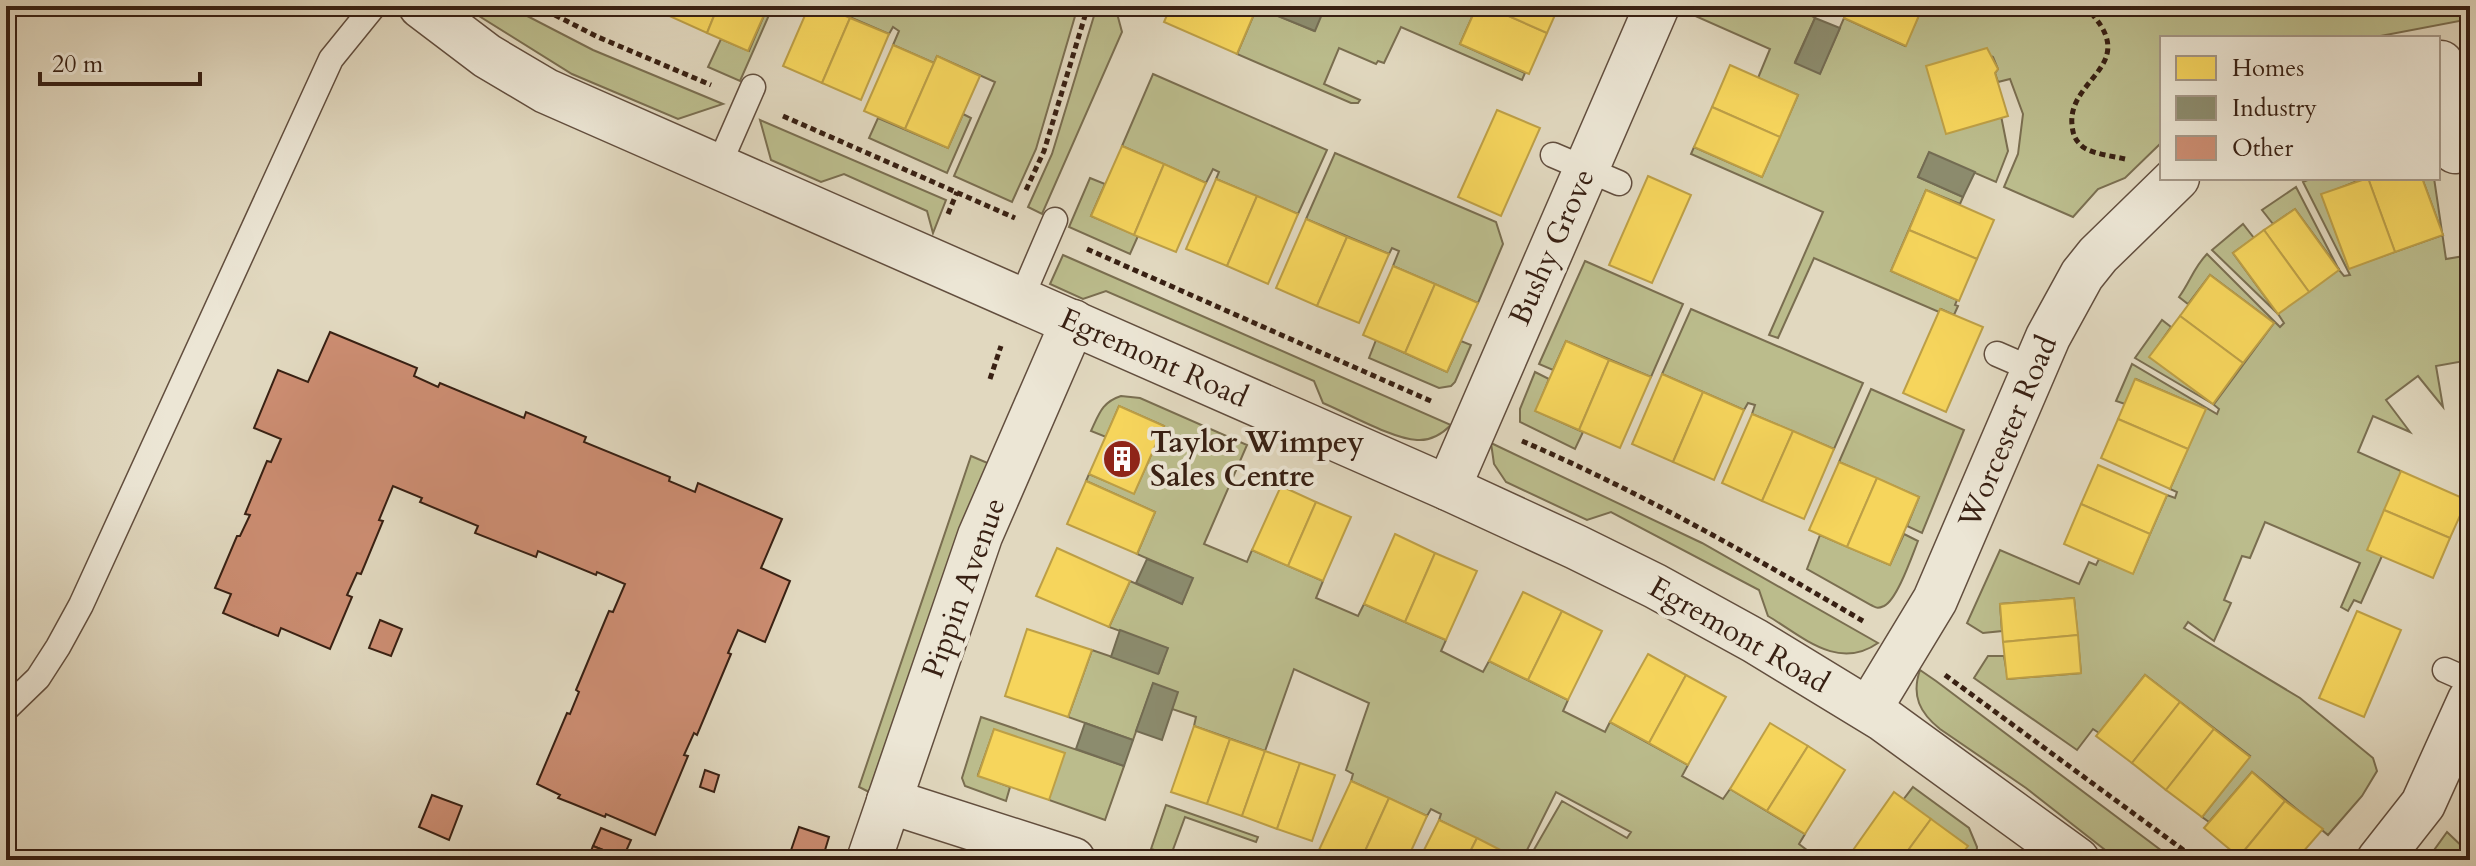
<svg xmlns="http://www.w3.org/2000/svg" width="2476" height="866" viewBox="0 0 2476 866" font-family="Cardo,serif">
  <rect width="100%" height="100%" fill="#e1d8bf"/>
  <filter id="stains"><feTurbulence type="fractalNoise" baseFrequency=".0025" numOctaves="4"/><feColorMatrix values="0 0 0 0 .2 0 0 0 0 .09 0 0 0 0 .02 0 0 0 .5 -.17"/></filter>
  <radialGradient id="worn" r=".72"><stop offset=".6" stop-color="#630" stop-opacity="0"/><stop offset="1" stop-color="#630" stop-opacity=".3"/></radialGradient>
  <g fill="#bbbc8c" stroke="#7a6e50" stroke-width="2">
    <polygon points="463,6 508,6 593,50 723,104 678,119 572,74"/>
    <polygon points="768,6 773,6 740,81 708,67 721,39 749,51"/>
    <polygon points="824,6 1010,6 1014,8 1015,6 1078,6 1036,149 1012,202 954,176 995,82 937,56 934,63 893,45 899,31 893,27 889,34"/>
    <polygon points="1097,6 1115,6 1122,32 1042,214 1028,207 1052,154"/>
    <polygon points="1324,6 1477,6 1460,44 1525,73 1522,80 1401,27 1384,63 1378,61 1376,64 1339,48 1324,84 1360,100 1358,103 1351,103 1237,54 1257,7 1314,31"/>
    <polygon points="1696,6 1794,6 1815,18 1795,62 1820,73 1844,18 1905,46 1923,6 2470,6 2470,19 2370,38 2162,38 2162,142 2125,178 2098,189 2073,217 2004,187 2018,154 2023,114 2010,79 1998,82 1995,73 1998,69 1993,57 1989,55 2008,151 1996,182 1929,153 1918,177 1963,197 1960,204 1926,190 1891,271 1957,300 1955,305 1958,306 1954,315 1941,309 1939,312 1814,258 1778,338 1769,335 1823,212 1691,154 1694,147 1762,177 1798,95 1758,78 1770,49 1693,15"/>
    <polygon points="1153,74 1327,150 1298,214 1216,179 1219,172 1213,169 1206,183 1122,146"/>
    <polygon points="963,114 971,118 947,173 869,138 878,118 948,148"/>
    <polygon points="760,120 946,200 933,233 927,211 844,174 821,182 771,160"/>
    <polygon points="1335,153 1496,222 1503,244 1478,303 1393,266 1399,251 1392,248 1389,254 1306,219"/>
    <polygon points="1090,178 1105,184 1091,216 1138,236 1130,254 1069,227"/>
    <path d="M2312,178H2354L2355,182L2322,195L2349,268L2443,235L2422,178H2434L2446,259L2470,255V360L2436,366L2443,407L2418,376L2386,400L2410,432L2373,416L2358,452L2401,471L2382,556L2361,603L2354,600L2348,611L2341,607L2360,563L2265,522L2250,558L2242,556L2224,600L2231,603L2214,641L2188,622L2184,628L2300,698L2373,758L2377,771L2362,796L2328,835L2252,772L2209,822L2202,817L2250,756L2145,675L2099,733L2093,729L2077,750L1974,678L1988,656H2004L2008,679L2081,673L2074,598L2000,604L2002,631L1983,633L1967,623L2000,550L2079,584L2089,562L2096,565L2099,559L2133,573L2167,495L2175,498L2177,492L2170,489L2205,409L2136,379L2125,404L2116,401L2132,364L2217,414L2219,409L2213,404L2135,358L2162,320L2171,327L2150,357L2214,404L2274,323L2210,275L2188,304L2179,297C2190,282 2194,267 2207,254L2280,327L2284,323L2278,314L2212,250L2243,224L2254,238L2233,253L2277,313L2339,269L2295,209L2273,224L2262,210L2296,187L2339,270L2344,276L2350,275L2303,182Z"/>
    <path d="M1063,255L1451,425C1442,434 1430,441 1417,440C1393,439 1347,413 1323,403L1314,381L1106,291L1083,299L1050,284Z"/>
    <polygon points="1585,261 1683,304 1651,377 1566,341 1553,370 1539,364"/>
    <polygon points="1691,309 1863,383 1834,449 1752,414 1755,405 1748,403 1744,410 1662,374"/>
    <polygon points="1376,340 1447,372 1461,341 1471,345 1455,382 1451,386 1439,388 1369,358"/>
    <polygon points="1535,372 1549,379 1536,411 1583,432 1575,449 1520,422 1520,409"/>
    <polygon points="1871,389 1964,430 1922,533 1907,526 1919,497 1839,462"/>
    <path d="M1121,396L1140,398L1247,445L1204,544L1247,562L1252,550L1323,581L1316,598L1358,616L1364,604L1446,640L1441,651L1483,672L1489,661L1568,700L1563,711L1605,732L1610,722L1688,765L1682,776L1723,799L1730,789L1805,834L1799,844L1820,860H1528L1562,801L1627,838L1631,832L1556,792L1522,860H1512L1514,858L1439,820L1441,814L1431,809L1427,816L1351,781L1353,774L1346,770L1369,703L1294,669L1265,751L1194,726L1196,717L1172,709L1153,684L1133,740L1068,717L1092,650L1159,673L1167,648L1109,627L1130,581L1182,604L1192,578L1137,554L1155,512L1086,481L1089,474L1134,493L1164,426L1119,406L1106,437L1091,431C1099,414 1102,402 1121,396Z"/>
    <path d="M1491,443L1702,543L1878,643C1838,671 1803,637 1768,616L1759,590L1611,512L1587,520L1506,482L1494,464Z"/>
    <polygon points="971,456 990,464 960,530 869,792 859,787"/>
    <path d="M1904,534L1918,541C1912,556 1897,600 1884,606C1877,609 1877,608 1871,605L1807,569L1820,535L1890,565Z"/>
    <path d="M1920,670L1936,681L2174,860H2118L2026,788L1940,729C1920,713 1911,696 1920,670Z"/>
    <polygon points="981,717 1124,766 1105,820 1049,800 994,730 978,775 1010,787 1006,801 965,786 962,778"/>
    <polygon points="1913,787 1969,828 1977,847 1976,860 1957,860 1967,846 1903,800"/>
    <polygon points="1166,805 1258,837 1256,842 1185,817 1171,855 1151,849"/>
    <polygon points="2447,832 2470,854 2470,860 2427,860"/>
  </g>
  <g fill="#f6d55c" stroke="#bd9f46" stroke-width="2">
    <polygon points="668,6 718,6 707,33 665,14"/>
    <polygon points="718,6 768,6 748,51 707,33"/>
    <polygon points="809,6 824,6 850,18 822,83 783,66"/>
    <polygon points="1171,6 1256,6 1257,7 1237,54 1164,22"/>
    <polygon points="1477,6 1486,6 1547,33 1529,74 1460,44"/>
    <polygon points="1486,6 1559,6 1547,33"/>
    <polygon points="1850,6 1923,6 1906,46 1844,18"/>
    <polygon points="850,18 889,34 861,100 822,83"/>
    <polygon points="893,45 934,63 905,129 864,111"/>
    <polygon points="1987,48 1998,69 1995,73 2008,116 1946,134 1926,66"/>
    <polygon points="937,56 980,76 948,148 905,129"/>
    <polygon points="1730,65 1798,95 1780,137 1712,107"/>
    <polygon points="1712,107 1780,137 1762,177 1694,147"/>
    <polygon points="1497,110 1540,128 1501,216 1458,197"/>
    <polygon points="1122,146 1164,164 1134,235 1091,216"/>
    <polygon points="1164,164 1206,183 1176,252 1134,235"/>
    <polygon points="1648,176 1691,195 1652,283 1609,265"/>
    <polygon points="2368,178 2422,178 2443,235 2395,252"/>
    <polygon points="2368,178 2395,252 2349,269 2321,194"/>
    <polygon points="1216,179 1257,196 1227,266 1186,249"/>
    <polygon points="1926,190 1994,220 1977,259 1909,230"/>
    <polygon points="1257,196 1298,214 1268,284 1227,266"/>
    <polygon points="2295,209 2339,270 2309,292 2264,230"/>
    <polygon points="1306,219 1347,237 1317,306 1276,288"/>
    <polygon points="1909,230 1977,259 1959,301 1891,271"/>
    <polygon points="2264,230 2309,292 2278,314 2233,253"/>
    <polygon points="1347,237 1389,254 1359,323 1317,306"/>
    <polygon points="1393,266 1435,284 1405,353 1363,335"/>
    <polygon points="2210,275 2274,323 2243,363 2180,316"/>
    <polygon points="1435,284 1478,303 1447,372 1405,353"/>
    <polygon points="1940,309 1983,327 1946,412 1903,393"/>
    <polygon points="2180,316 2243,363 2213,404 2149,357"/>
    <polygon points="1566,341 1609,360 1579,430 1535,411"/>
    <polygon points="1609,360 1651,377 1620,448 1579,430"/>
    <polygon points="1662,374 1703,392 1673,462 1632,444"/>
    <polygon points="2135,379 2206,409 2188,449 2118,419"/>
    <polygon points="1703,392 1744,410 1714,480 1673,462"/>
    <polygon points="1119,406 1164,426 1134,494 1089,474"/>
    <polygon points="1752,414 1793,431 1762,501 1722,483"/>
    <polygon points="2118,419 2188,449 2170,489 2101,458"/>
    <polygon points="1793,431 1834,449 1804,519 1762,501"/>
    <polygon points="1839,462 1877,478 1847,547 1809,530"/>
    <polygon points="2098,465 2167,495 2150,534 2081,504"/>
    <polygon points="2401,471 2467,500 2450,538 2384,510"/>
    <polygon points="1877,478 1919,497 1890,565 1847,547"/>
    <polygon points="1086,481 1155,512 1137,554 1067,524"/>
    <polygon points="1281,486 1316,502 1288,566 1252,550"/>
    <polygon points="1316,502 1351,517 1323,581 1288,566"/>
    <polygon points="2081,504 2150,534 2133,574 2064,544"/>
    <polygon points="2384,510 2450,538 2433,578 2367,550"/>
    <polygon points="1395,534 1435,553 1405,622 1364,604"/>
    <polygon points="1057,548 1130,581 1109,627 1036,596"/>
    <polygon points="1435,553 1477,571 1446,640 1405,622"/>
    <polygon points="1523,592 1562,611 1528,680 1489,661"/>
    <polygon points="2074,598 2078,635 2003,642 2000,604"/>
    <polygon points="1562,611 1602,631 1568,700 1528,680"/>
    <polygon points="2357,611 2401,630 2364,717 2319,698"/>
    <polygon points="1027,629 1092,650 1068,717 1005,696"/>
    <polygon points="2078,635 2081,673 2007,679 2003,642"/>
    <polygon points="1648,654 1686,675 1649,743 1610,722"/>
    <polygon points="1686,675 1726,697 1688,765 1649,743"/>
    <polygon points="2145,675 2180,702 2132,763 2096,736"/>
    <polygon points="2180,702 2214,729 2166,790 2132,763"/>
    <polygon points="1770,723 1808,746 1767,811 1730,789"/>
    <polygon points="1194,726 1230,739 1207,804 1171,792"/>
    <polygon points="994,729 1065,753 1049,800 978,776"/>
    <polygon points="2214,729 2250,757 2202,817 2166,790"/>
    <polygon points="1230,739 1265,751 1242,816 1207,804"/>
    <polygon points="1808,746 1845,770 1805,834 1767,811"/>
    <polygon points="1265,751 1300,763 1277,829 1242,816"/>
    <polygon points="1300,763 1335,775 1312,841 1277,829"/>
    <polygon points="2252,772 2285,801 2239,857 2204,828"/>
    <polygon points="1351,781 1389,798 1361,860 1344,860 1319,850"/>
    <polygon points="1894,792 1931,819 1901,860 1860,860 1851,853"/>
    <polygon points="1389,798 1427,816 1407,860 1361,860"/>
    <polygon points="2285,801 2323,829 2296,860 2243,860 2239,857"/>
    <polygon points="1931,819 1968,846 1957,860 1901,860"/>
    <polygon points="1439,820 1477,838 1466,860 1419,860"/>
    <polygon points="1477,838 1514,857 1512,860 1466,860"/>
  </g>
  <g fill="#8c8c6e" stroke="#736c53" stroke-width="2">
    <polygon points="1271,6 1324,6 1325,7 1315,31 1268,12"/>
    <polygon points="1815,18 1840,28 1820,74 1795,63"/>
    <polygon points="1929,152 1975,172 1963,197 1918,177"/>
    <polygon points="1147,559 1193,578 1182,604 1136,583"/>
    <polygon points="1120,630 1168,648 1158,674 1111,657"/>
    <polygon points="1153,683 1178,692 1162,740 1136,731"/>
    <polygon points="1085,723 1133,740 1124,766 1076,749"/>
  </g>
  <g fill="#cc8d72" stroke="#382013" stroke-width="2">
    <polygon points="330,332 417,368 414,376 438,387 440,383 524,418 526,412 586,437 584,442 670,477 669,481 695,492 698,483 782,519 761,568 790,581 765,642 738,630 728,653 731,654 697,735 694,733 684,755 688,756 655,835 606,814 605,817 571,803 558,798 560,795 537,784 567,713 570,714 579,692 576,690 609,611 613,612 625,584 597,572 596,575 538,551 536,557 475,533 478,526 420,502 422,498 393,486 379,520 383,521 361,574 357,573 347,595 352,597 330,649 281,628 278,636 223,613 231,594 215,588 237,536 240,536 250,515 245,514 267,461 271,462 281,439 254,428 278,370 308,382"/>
    <polygon points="380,620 402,629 391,656 369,648"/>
    <polygon points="705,770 719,775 714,792 700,787"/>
    <polygon points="432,795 462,806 449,840 419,827"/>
    <polygon points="799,827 829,837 822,860 788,859"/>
    <polygon points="601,828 631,840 623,858 593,846"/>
    <polygon points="593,846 623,858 627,860 587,860"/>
  </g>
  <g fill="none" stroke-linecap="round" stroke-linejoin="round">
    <defs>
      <g id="service">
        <polyline points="1553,155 1619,183"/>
        <polyline points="718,167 753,87"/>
        <polyline points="1021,299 1055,220"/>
        <polyline points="1997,354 2034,370"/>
        <polyline points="2445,670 2470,681"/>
        <polyline points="6,709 38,678 58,647 81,605 331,59 374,6"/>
      </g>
      <g id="minor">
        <polyline points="2441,63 2455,151"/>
        <polyline points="1448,488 1657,6"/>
        <polyline points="1869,709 1935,600 2048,337 2082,275 2098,255 2177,178"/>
        <polyline points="889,801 1073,860"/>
        <polyline points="869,860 980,536 1073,322"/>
        <polyline points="2379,860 2423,804 2470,700"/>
      </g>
      <polyline id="tertiary" points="421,6 487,56 546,91 1448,488 1576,547 1655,586 1755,641 1883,719 2077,860"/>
    </defs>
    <use href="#service" stroke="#624e3e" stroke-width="27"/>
    <use href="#minor" stroke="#624e3e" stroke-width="47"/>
    <use href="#tertiary" stroke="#624e3e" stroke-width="47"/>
    <g stroke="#382013" stroke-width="5" stroke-dasharray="6 4" stroke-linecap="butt">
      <polyline points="537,6 598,37 711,85"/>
      <path d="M2084,6C2146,65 2067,77 2072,125C2073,135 2075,140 2083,147C2093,154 2112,156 2125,159"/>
      <polyline points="783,116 1015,218"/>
      <polyline points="1026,190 1044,151 1088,6"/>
      <polyline points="948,214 957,192"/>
      <polyline points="1087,249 1433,402"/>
      <polyline points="990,379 1001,346"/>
      <path d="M1522,441C1641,492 1752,556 1863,621"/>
      <polyline points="1945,675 2197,860"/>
    </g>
    <use href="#service" stroke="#ece6d5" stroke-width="24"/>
    <use href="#minor" stroke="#ece6d5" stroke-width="44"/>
    <use href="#tertiary" stroke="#ece6d5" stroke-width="44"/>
  </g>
  <defs>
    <symbol id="building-disc" viewBox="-11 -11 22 22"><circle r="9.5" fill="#8f2418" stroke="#ece6d5"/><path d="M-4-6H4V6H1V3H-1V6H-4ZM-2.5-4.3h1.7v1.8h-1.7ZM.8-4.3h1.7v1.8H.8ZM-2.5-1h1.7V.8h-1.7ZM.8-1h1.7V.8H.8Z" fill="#fff"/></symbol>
  </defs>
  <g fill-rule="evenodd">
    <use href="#building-disc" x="1100" y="437" width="44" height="44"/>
  </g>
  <g text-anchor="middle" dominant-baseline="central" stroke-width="8" stroke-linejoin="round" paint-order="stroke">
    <g font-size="30" fill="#382013" stroke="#ece6d5">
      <text transform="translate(1552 247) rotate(-66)">Bushy Grove</text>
      <text transform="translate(1154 358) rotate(24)">Egremont Road</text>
      <text transform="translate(2008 432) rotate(-67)">Worcester Road</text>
      <text transform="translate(964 588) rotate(-70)">Pippin Avenue</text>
      <text transform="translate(1739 635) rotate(30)">Egremont Road</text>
    </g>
    <g font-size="30" font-weight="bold" fill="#382013" stroke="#ece6d5" text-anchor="start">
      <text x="1150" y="442">Taylor Wimpey<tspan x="1150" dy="34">Sales Centre</tspan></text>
    </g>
  </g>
  <rect width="2476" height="866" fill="none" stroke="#e1d8bf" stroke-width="32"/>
  <rect x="8" y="8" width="2460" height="850" fill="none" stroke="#382013" stroke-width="4"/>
  <rect x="16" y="16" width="2444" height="834" fill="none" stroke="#382013" stroke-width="2"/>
  <rect x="2160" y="36" width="280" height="144" fill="#ece6d5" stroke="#a49787" stroke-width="2"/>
  <rect x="2176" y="56" width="40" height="24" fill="#f6d55c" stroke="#a49787" stroke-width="2"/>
  <text x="2232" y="76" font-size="24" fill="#382013">Homes</text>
  <rect x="2176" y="96" width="40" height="24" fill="#8c8c6e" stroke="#a49787" stroke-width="2"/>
  <text x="2232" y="116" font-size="24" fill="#382013">Industry</text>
  <rect x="2176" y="136" width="40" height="24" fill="#cc8d72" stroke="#a49787" stroke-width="2"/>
  <text x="2232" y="156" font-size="24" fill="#382013">Other</text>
  <path d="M40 72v12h160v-12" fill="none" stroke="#382013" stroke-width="4"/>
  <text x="52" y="72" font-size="24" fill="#382013" stroke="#ece6d5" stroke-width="6" paint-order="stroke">20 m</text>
  <rect width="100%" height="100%" filter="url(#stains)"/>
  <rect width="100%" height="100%" fill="url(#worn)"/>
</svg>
